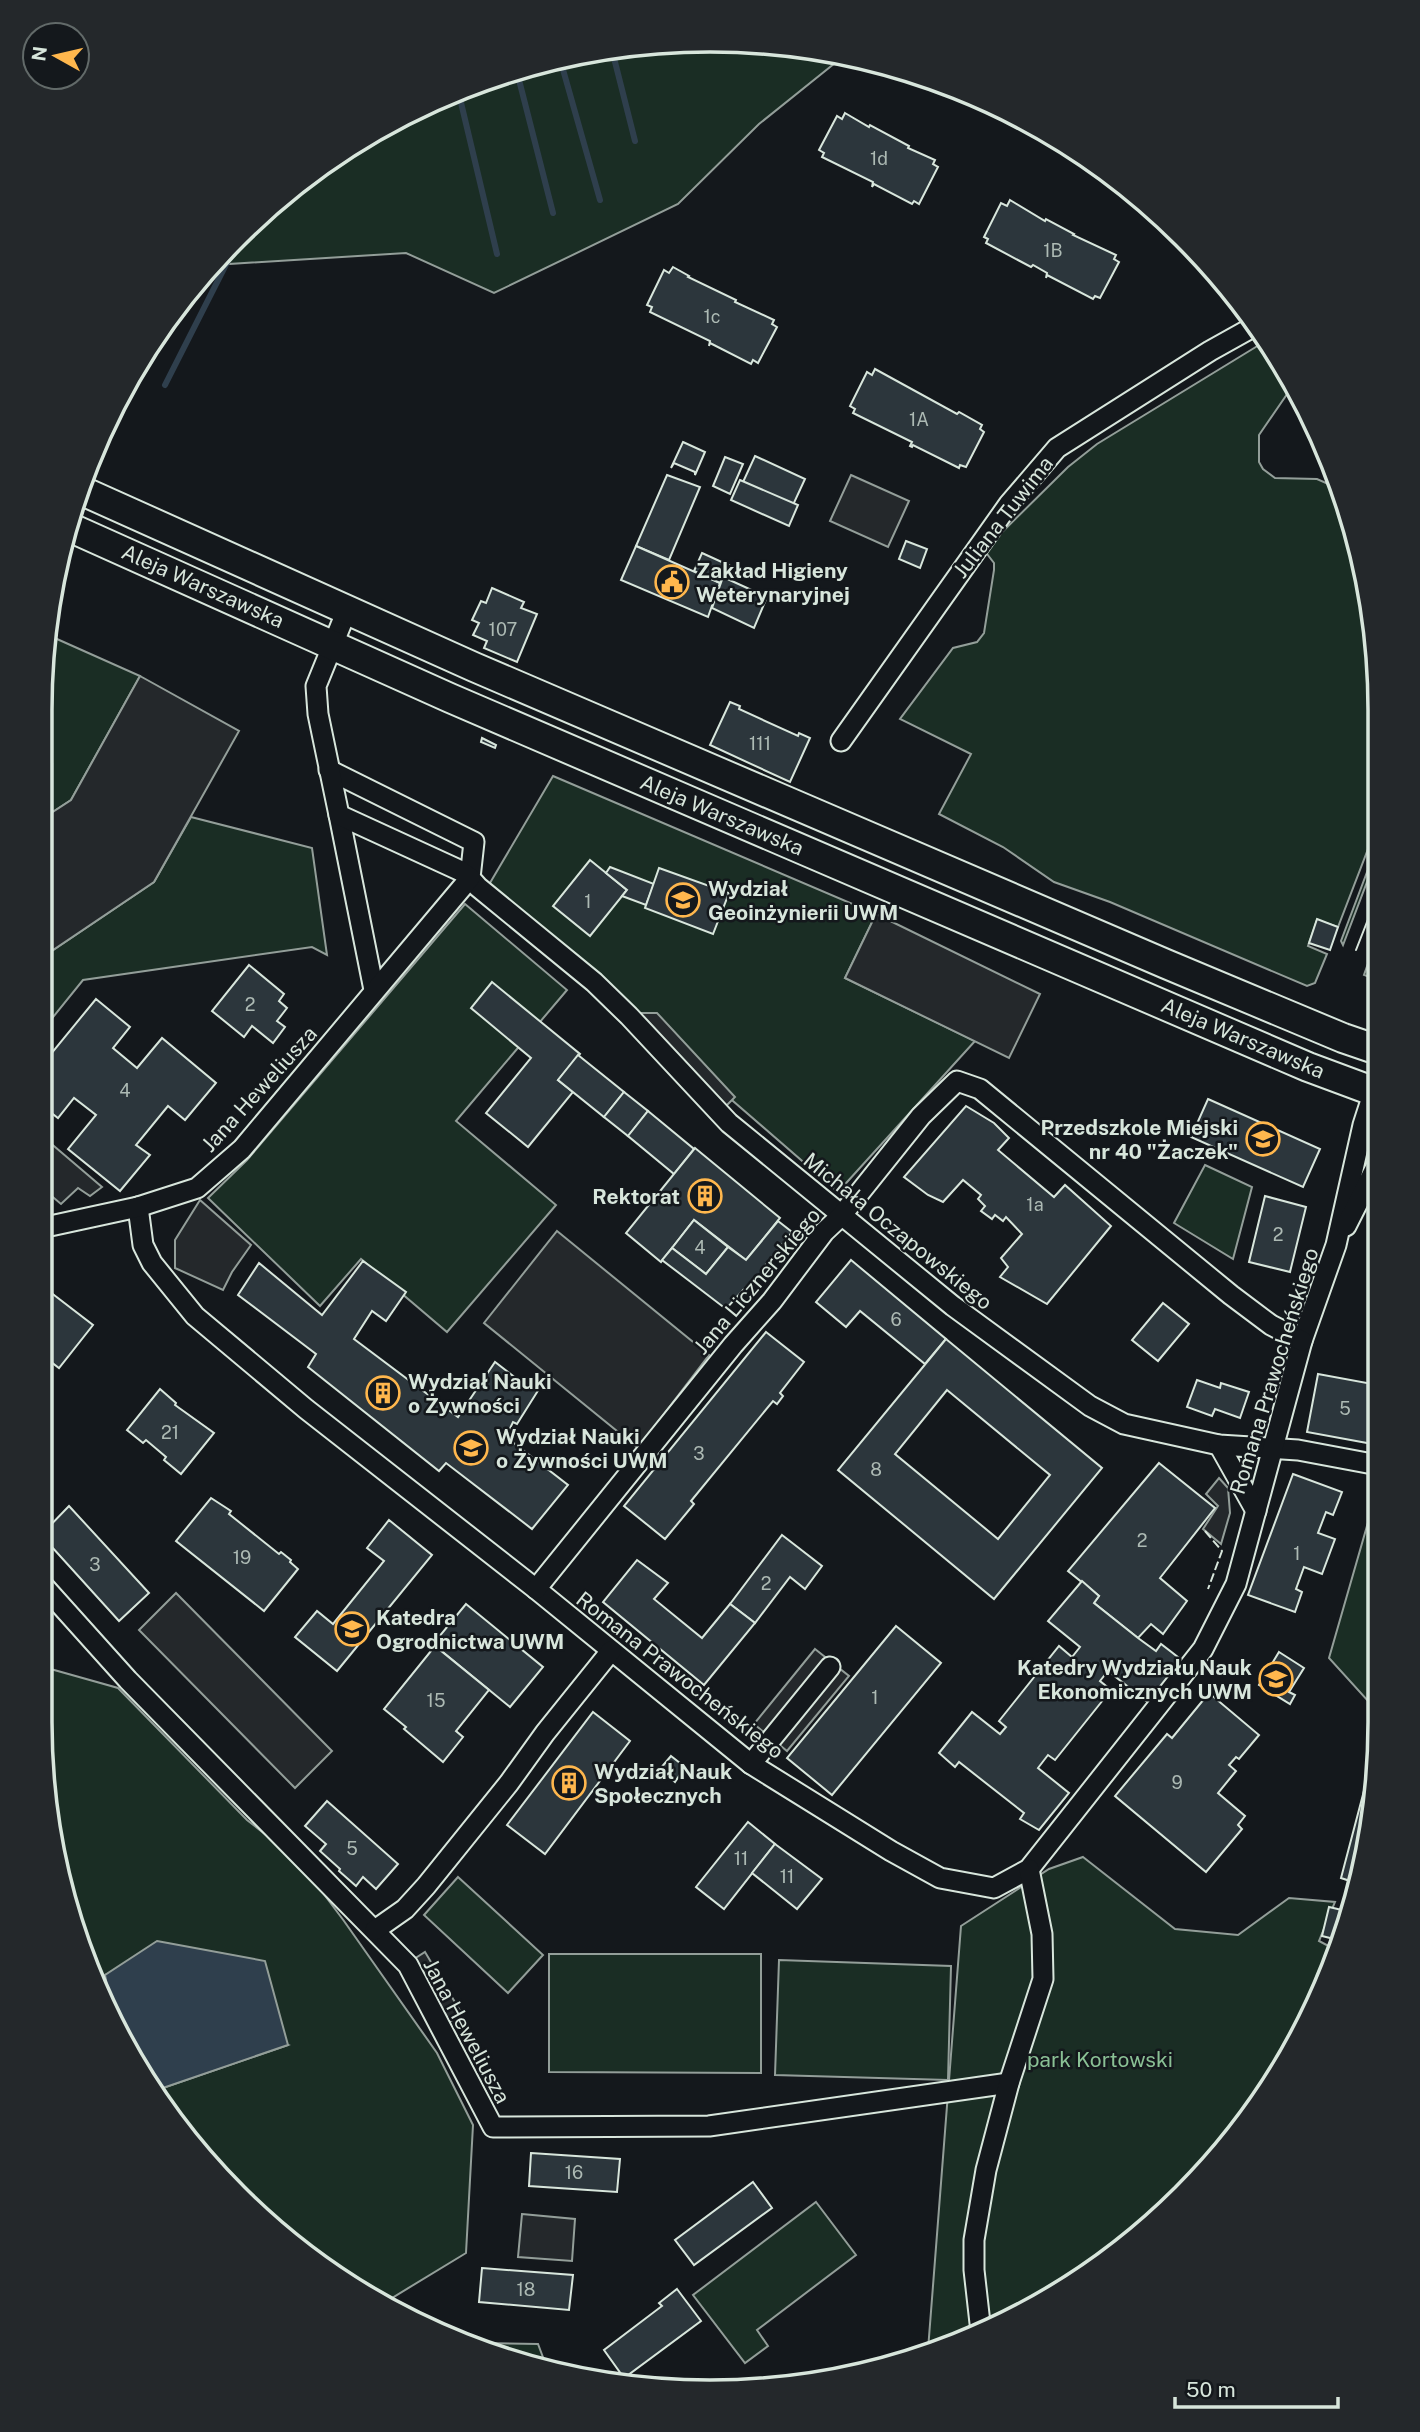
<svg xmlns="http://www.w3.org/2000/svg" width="1420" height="2432" viewBox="0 0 1420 2432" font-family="'Public Sans',sans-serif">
  <rect width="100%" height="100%" fill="#14181c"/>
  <g fill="#1a2d24" stroke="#939e99" stroke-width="2">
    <polygon points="710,40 845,55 759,124 678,204 494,293 406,253 213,265 236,237 338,153 453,91 579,53"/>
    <polygon points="1264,342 1290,375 1294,384 1259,435 1259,462 1263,469 1275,478 1317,479 1342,490 1378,666 1378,823 1338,927 1317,920 1308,946 1327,954 1315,983 1307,986 1110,902 1054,882 1003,847 939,814 971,754 900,719 953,648 977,642 984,633 994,570 994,563 984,550 1068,467 1097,444"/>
    <polygon points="48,635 140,676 71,800 42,819 42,666"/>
    <polygon points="553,776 876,914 845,978 975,1041 838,1192 487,888"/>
    <polygon points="191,817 312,848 327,955 312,947 83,980 41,1032 41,932 53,950 154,882"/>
    <polygon points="1378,843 1378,853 1343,945 1341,941"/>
    <polygon points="465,904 567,990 456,1121 556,1205 447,1332 361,1259 320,1306 208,1198 247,1160"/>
    <polygon points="1370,958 1378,961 1378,980 1364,975"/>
    <polygon points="1205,1165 1252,1187 1233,1259 1174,1223"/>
    <polygon points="1369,1519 1378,1523 1378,1712 1329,1658"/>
    <polygon points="40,1666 118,1688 247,1820 299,1861 344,1921 437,2053 473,2125 466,2253 387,2301 356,2287 343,2277 338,2279 178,2129 157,2090 288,2045 106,1975 110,2002 76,1937 40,1722"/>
    <polygon points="1083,1857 1175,1929 1238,1935 1289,1898 1335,1902 1319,1941 1338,1951 1267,2094 1151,2226 966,2341 928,2350 961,1926 1049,1869"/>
    <polygon points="458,1877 543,1955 508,1993 424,1915"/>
    <polygon points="549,1954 761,1954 761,2073 549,2072"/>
    <polygon points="779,1960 951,1966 948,2080 775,2075"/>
    <polygon points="816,2202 856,2255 757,2330 768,2346 745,2363 693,2295"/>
    <polygon points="484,2343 538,2344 547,2368 536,2369"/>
  </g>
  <g fill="#24282b" stroke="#939e99" stroke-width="2">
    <polygon points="851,475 909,501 888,547 830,521"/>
    <polygon points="140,676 239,731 154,882 53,950 41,932 42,819 71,800"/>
    <polygon points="876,914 1040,994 1009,1058 845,978"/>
    <polygon points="639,1013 657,1013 735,1097 726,1106"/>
    <polygon points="41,1135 102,1187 90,1196 78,1188 61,1204 41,1187"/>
    <polygon points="200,1200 251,1245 232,1272 223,1290 175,1268 175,1240"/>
    <polygon points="557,1231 709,1355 638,1448 484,1323"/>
    <polygon points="1219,1478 1228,1488 1230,1513 1221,1544 1203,1529 1218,1506 1206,1494"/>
    <polygon points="176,1593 332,1751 295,1788 139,1630"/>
    <polygon points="815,1649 849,1676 787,1751 754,1724"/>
    <polygon points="425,1952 462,2014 448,2023 411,1961"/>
    <polygon points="522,2214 575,2219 572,2261 518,2257"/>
  </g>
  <polygon fill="#2f3f4d" stroke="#939e99" stroke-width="2" points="157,1941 265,1961 288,2045 157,2090 110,2002 105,1975"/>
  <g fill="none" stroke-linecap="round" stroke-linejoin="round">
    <g stroke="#2f3f4d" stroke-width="6">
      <polyline points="612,50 635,141"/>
      <polyline points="560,59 600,200"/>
      <polyline points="517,72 553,213"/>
      <polyline points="458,90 497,254"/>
      <polyline points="165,385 243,231"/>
    </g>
  </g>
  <g fill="#2c363c" stroke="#d8e6dc" stroke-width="2" fill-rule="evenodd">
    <polygon points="974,95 1044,133 1042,137 970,105"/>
    <polygon points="845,113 869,127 870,125 909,146 908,148 935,160 933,164 938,167 919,204 914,201 912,204 874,184 872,187 873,182 822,157 824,153 819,150 837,116 842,119"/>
    <polygon points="1010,200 1045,221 1046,219 1074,234 1073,235 1116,255 1114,259 1119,262 1100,298 1095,296 1093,299 1047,275 1046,278 1047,273 1033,265 1031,267 986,243 988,239 984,237 1001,203 1007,206"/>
    <polygon points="673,267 689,276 688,277 736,300 735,302 774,320 772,324 777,327 758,363 753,360 751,364 710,343 709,346 710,341 650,312 652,307 647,305 664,270 669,273"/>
    <polygon points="875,369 957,414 959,412 982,425 980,429 984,432 966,467 960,465 959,468 913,445 912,447 910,446 912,442 853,413 855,409 850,406 867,372 872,375"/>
    <polygon points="683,442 705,452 695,475 695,472 674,463 671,468"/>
    <polygon points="755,456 805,479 793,505 743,482"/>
    <polygon points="725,457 743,464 730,494 713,486"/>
    <polygon points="667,475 700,487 669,560 636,546"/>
    <polygon points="740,480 798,505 789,526 731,500"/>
    <polygon points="906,541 927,549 920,568 899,559"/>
    <polygon points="636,546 720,583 708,617 621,580"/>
    <polygon points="702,553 735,568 730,580 723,577 720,583 694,571"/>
    <polygon points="723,577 767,597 754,628 712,608"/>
    <polygon points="492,588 524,602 521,608 537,614 517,662 484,648 487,641 473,635 479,623 472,620 481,601 486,603"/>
    <polygon points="730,702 740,706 739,709 798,736 799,733 810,738 790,782 710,745"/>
    <polygon points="482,738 496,745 495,748 481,742"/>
    <polygon points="590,860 627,890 590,936 553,906"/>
    <polygon points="610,867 654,884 646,905 622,896 627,890 606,873"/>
    <polygon points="659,868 729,893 713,934 645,908"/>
    <polygon points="1317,919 1338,927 1330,950 1309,943"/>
    <polygon points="249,965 284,994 279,1001 287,1008 277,1021 285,1027 273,1043 252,1026 244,1037 212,1011"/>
    <polygon points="492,982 580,1054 558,1080 573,1092 528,1147 486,1113 531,1058 471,1008"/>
    <polygon points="96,999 130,1027 113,1048 137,1068 162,1038 216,1083 185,1120 168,1106 136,1145 150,1155 120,1191 68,1149 96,1115 74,1098 58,1118 41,1105 41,1066"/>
    <polygon points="578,1055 624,1092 604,1117 558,1080"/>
    <polygon points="624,1092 648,1111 628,1136 604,1117"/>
    <polygon points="1208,1099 1320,1149 1303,1187 1191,1137"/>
    <polygon points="966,1106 994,1123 1009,1138 998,1150 1054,1197 1065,1185 1111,1226 1047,1304 1000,1277 1008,1267 1001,1258 1022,1234 1006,1217 1003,1221 995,1215 992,1219 981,1211 985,1206 978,1199 981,1195 963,1180 943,1202 928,1195 904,1177"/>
    <polygon points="648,1111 694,1149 674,1174 628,1136"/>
    <polygon points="695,1148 780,1218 746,1260 694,1220 661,1262 626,1233"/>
    <polygon points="1265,1196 1306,1207 1290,1272 1249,1262"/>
    <polygon points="694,1220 728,1247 706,1274 672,1248"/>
    <polygon points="778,1221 792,1232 764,1267 768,1270 761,1279 756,1276 726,1309 662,1260 672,1248 706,1274 728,1247 746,1260"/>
    <polygon points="851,1260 946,1339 925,1364 860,1311 846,1327 816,1302"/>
    <polygon points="363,1261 406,1292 386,1321 372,1311 354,1339 458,1417 495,1362 521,1382 539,1389 517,1424 513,1422 506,1437 568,1485 532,1529 446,1463 439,1471 308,1367 316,1354 238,1295 259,1263 322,1315"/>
    <polygon points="41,1285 93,1325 59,1368 42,1355 47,1349 41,1344"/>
    <polygon points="1163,1303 1189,1324 1158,1361 1132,1340"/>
    <polygon points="766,1332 804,1362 780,1393 783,1396 777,1404 773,1401 691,1501 694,1504 665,1539 624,1506"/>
    <path d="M946,1339L1102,1468L994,1599L838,1470ZM947,1390L1050,1475L998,1539L895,1454Z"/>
    <polygon points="1318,1374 1378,1385 1378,1445 1307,1432"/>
    <polygon points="1197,1380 1220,1388 1221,1383 1249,1392 1240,1418 1215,1409 1212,1416 1187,1407"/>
    <polygon points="160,1389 176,1403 175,1405 214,1433 181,1474 164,1460 166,1457 146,1440 143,1443 127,1430"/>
    <polygon points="1159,1463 1215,1508 1160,1578 1187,1601 1163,1634 1151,1624 1138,1638 1094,1603 1099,1596 1068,1571"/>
    <polygon points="1293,1474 1342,1492 1333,1515 1326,1512 1318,1533 1335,1539 1322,1574 1304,1567 1296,1589 1302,1592 1295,1612 1248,1595"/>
    <polygon points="211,1498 231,1511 229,1514 279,1554 281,1552 291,1560 290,1562 298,1569 264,1611 176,1541"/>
    <polygon points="69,1506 149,1593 119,1621 41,1535"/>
    <polygon points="389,1520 432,1555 337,1671 295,1637 317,1611 333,1624 384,1561 367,1548"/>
    <polygon points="782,1535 822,1566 805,1589 790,1577 755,1623 730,1604"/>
    <polygon points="637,1560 668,1583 654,1599 702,1638 730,1604 755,1623 704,1685 603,1602"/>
    <polygon points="1082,1581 1099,1596 1094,1603 1138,1638 1156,1651 1161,1644 1183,1661 1150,1704 1108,1671 1100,1681 1111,1690 1055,1760 1048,1755 1038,1768 1069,1793 1039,1830 1020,1819 1024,1813 959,1762 955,1767 939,1753 972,1712 1000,1734 1006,1727 999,1721 1059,1646 1072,1657 1080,1647 1048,1621"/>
    <polygon points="466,1604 543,1667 510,1707 433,1644"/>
    <polygon points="896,1626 941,1663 832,1795 787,1758"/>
    <polygon points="435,1646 489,1690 456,1731 463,1737 443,1762 404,1729 406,1727 384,1709"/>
    <polygon points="1279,1652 1304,1668 1289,1692 1295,1695 1290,1704 1259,1685"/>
    <polygon points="1209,1693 1259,1735 1239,1759 1236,1757 1229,1765 1236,1771 1218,1793 1245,1816 1238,1825 1242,1829 1206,1872 1115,1796 1167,1734 1172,1738"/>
    <polygon points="593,1712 630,1741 545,1854 507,1825"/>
    <polygon points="671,1756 685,1767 675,1782 660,1769"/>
    <polygon points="1370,1768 1378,1770 1342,1941 1322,1936 1329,1907 1342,1910 1350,1881 1341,1878"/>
    <polygon points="327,1801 398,1864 376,1889 363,1877 356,1886 339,1871 340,1869 320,1851 326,1844 305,1826"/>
    <polygon points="748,1822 775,1844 724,1909 696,1887"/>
    <polygon points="775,1844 822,1879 797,1909 752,1873"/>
    <polygon points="531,2153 620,2159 617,2192 529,2186"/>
    <polygon points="753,2182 772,2208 694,2265 675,2240"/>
    <polygon points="482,2268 573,2275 569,2310 479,2302"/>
    <polygon points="677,2289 701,2321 624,2378 604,2350 662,2306 659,2303"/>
  </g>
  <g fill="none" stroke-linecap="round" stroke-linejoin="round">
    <defs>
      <g id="street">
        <polyline points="841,741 1009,504 1057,448 1210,351 1253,327"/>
        <polyline points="329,770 474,842 470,878 478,887 594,982 629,1016 729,1123 953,1306 1090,1406 1124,1424 1219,1445 1298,1450 1378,1465"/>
        <polyline points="339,815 374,990"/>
        <polyline points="138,1207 143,1245 152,1263 195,1316 306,1409 536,1589 751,1764 891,1851 940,1878 994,1888 1029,1869 1203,1649 1236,1584 1302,1341 1336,1245 1363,1125 1374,1091"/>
        <polyline points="1346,1226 1378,1163"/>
        <polyline points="41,1228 138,1207 197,1188 242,1149 470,878 461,871 339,815 318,714 316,686 347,610"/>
        <polyline points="1219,1445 1256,1511"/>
        <polyline points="40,1582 128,1680 408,1965 493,2127 709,2126 1009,2083"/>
        <polyline points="536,1589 733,1345 772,1301 824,1232 841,1216 921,1116 957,1081 980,1089 1231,1295 1271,1325 1302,1341"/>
        <polyline points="751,1764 830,1667"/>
        <polyline points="375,1930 405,1909 426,1886 509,1783 545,1733 611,1651"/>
        <polyline points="981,2332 974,2270 974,2240 986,2170 1009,2083 1043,1979 1042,1934 1029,1869"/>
      </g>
      <g id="secondary">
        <polyline points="78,489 474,667 1166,964 1343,1038 1378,1050"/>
        <polyline points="69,527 450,698 1308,1067 1378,1093"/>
      </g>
    </defs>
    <use href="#street" stroke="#d8e6dc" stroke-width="23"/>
    <use href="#secondary" stroke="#d8e6dc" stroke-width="32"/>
    <use href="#street" stroke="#14181c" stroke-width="19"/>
    <use href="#secondary" stroke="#14181c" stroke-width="28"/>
    <g stroke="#d8e6dc" stroke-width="2">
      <polyline points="1356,950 1378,894"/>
      <polyline points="1375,958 1378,950"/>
    </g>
    <polyline stroke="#d8e6dc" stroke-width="2" stroke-dasharray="9 3.5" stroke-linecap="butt" points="1205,1531 1222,1551 1208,1589"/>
  </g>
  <defs>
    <symbol id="civic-ring" viewBox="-11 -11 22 22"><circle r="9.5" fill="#14181c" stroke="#ffb74d" stroke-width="1.5"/><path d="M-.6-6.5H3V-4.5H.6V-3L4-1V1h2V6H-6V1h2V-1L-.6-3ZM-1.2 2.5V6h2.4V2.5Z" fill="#ffb74d"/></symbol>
    <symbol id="university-ring" viewBox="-11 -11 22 22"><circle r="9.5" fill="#14181c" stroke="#ffb74d" stroke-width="1.5"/><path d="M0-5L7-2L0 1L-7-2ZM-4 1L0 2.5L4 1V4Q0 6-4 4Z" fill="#ffb74d"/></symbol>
    <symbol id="school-ring" viewBox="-11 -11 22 22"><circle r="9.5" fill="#14181c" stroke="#ffb74d" stroke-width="1.5"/><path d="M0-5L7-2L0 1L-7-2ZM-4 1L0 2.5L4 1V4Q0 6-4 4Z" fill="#ffb74d"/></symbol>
    <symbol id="building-ring" viewBox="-11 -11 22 22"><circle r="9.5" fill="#14181c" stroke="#ffb74d" stroke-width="1.5"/><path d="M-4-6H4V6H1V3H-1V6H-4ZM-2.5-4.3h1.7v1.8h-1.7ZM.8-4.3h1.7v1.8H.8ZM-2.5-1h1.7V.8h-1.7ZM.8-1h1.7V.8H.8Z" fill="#ffb74d"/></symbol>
  </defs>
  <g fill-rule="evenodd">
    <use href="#civic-ring" x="653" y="563" width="38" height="38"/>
    <use href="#university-ring" x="664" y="881" width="38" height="38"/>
    <use href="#school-ring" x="1244" y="1120" width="38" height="38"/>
    <use href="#building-ring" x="686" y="1177" width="38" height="38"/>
    <use href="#building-ring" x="364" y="1374" width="38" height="38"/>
    <use href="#university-ring" x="452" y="1429" width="38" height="38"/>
    <use href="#university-ring" x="333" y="1610" width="38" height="38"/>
    <use href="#university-ring" x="1257" y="1660" width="38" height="38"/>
    <use href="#building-ring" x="550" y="1764" width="38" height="38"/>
  </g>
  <g text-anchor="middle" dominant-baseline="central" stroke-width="5" stroke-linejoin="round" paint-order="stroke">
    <g font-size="18" fill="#adbab4">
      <text x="879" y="158">1d</text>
      <text x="1053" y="250">1B</text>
      <text x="712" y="316">1c</text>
      <text x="919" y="419">1A</text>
      <text x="503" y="629">107</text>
      <text x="760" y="743">111</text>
      <text x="588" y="901">1</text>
      <text x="250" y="1004">2</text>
      <text x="125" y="1090">4</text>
      <text x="1035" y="1204">1a</text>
      <text x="1278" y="1234">2</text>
      <text x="700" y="1247">4</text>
      <text x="896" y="1319">6</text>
      <text x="1345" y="1408">5</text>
      <text x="170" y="1432">21</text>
      <text x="699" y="1453">3</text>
      <text x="876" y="1469">8</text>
      <text x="1142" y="1540">2</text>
      <text x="1297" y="1553">1</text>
      <text x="242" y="1557">19</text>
      <text x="95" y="1564">3</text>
      <text x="766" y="1583">2</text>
      <text x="875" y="1697">1</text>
      <text x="436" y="1700">15</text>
      <text x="1177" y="1782">9</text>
      <text x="352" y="1848">5</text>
      <text x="741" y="1858">11</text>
      <text x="787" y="1876">11</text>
      <text x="574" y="2172">16</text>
      <text x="526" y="2289">18</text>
    </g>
    <g font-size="21" fill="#d8e6dc" stroke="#14181c">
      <text transform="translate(1003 517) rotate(-52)">Juliana Tuwima</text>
      <text transform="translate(203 586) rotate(24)">Aleja Warszawska</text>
      <text transform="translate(722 815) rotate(23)">Aleja Warszawska</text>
      <text transform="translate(1243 1038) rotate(23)">Aleja Warszawska</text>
      <text transform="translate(259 1089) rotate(-48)">Jana Heweliusza</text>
      <text transform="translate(898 1231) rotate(39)">Michała Oczapowskiego</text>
      <text transform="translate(757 1281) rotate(-50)">Jana Licznerskiego</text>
      <text transform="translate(1274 1371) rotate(-73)">Romana Prawocheńskiego</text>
      <text transform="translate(680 1675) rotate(38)">Romana Prawocheńskiego</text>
      <text transform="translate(467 2031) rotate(62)">Jana Heweliusza</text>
    </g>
    <g font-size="21" font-weight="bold" fill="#d8e6dc" stroke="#14181c" text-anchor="start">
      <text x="696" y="570">Zakład Higieny<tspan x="696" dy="24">Weterynaryjnej</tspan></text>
      <text x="708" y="888">Wydział<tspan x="708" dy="24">Geoinżynierii UWM</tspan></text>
      <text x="1238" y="1127" text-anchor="end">Przedszkole Miejski<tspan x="1238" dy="24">nr 40 "Żaczek"</tspan></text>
      <text x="680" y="1196" text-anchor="end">Rektorat</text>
      <text x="408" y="1381">Wydział Nauki<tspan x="408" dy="24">o Żywności</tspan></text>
      <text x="496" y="1436">Wydział Nauki<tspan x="496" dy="24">o Żywności UWM</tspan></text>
      <text x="376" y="1617">Katedra<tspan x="376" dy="24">Ogrodnictwa UWM</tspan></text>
      <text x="1252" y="1667" text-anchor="end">Katedry Wydziału Nauk<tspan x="1252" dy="24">Ekonomicznych UWM</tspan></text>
      <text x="594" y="1771">Wydział Nauk<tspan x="594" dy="24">Społecznych</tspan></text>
    </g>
    <g font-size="21" fill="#8ac095" stroke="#14181c">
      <text x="1100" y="2059">park Kortowski</text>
    </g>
  </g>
  <path d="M0 0H1420V2432H0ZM710 52H710A658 658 0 0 1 1368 710V1722A658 658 0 0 1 710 2380H710A658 658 0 0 1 52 1722V710A658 658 0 0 1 710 52Z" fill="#24282b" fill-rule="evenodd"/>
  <path fill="none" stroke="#d8e6dc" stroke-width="3.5" d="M710 52H710A658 658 0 0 1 1368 710V1722A658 658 0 0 1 710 2380H710A658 658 0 0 1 52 1722V710A658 658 0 0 1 710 52Z"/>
  <g transform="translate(56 56) rotate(278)"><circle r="33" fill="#14181c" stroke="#626a69" stroke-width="2"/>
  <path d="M0-5L12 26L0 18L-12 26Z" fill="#ffb74d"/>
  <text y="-10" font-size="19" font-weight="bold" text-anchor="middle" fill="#d8e6dc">N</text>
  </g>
  <path d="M1175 2397v10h163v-10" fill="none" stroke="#d8e6dc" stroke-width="3.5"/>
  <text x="1186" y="2397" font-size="21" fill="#d8e6dc" stroke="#14181c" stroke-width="5" paint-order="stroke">50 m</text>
</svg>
